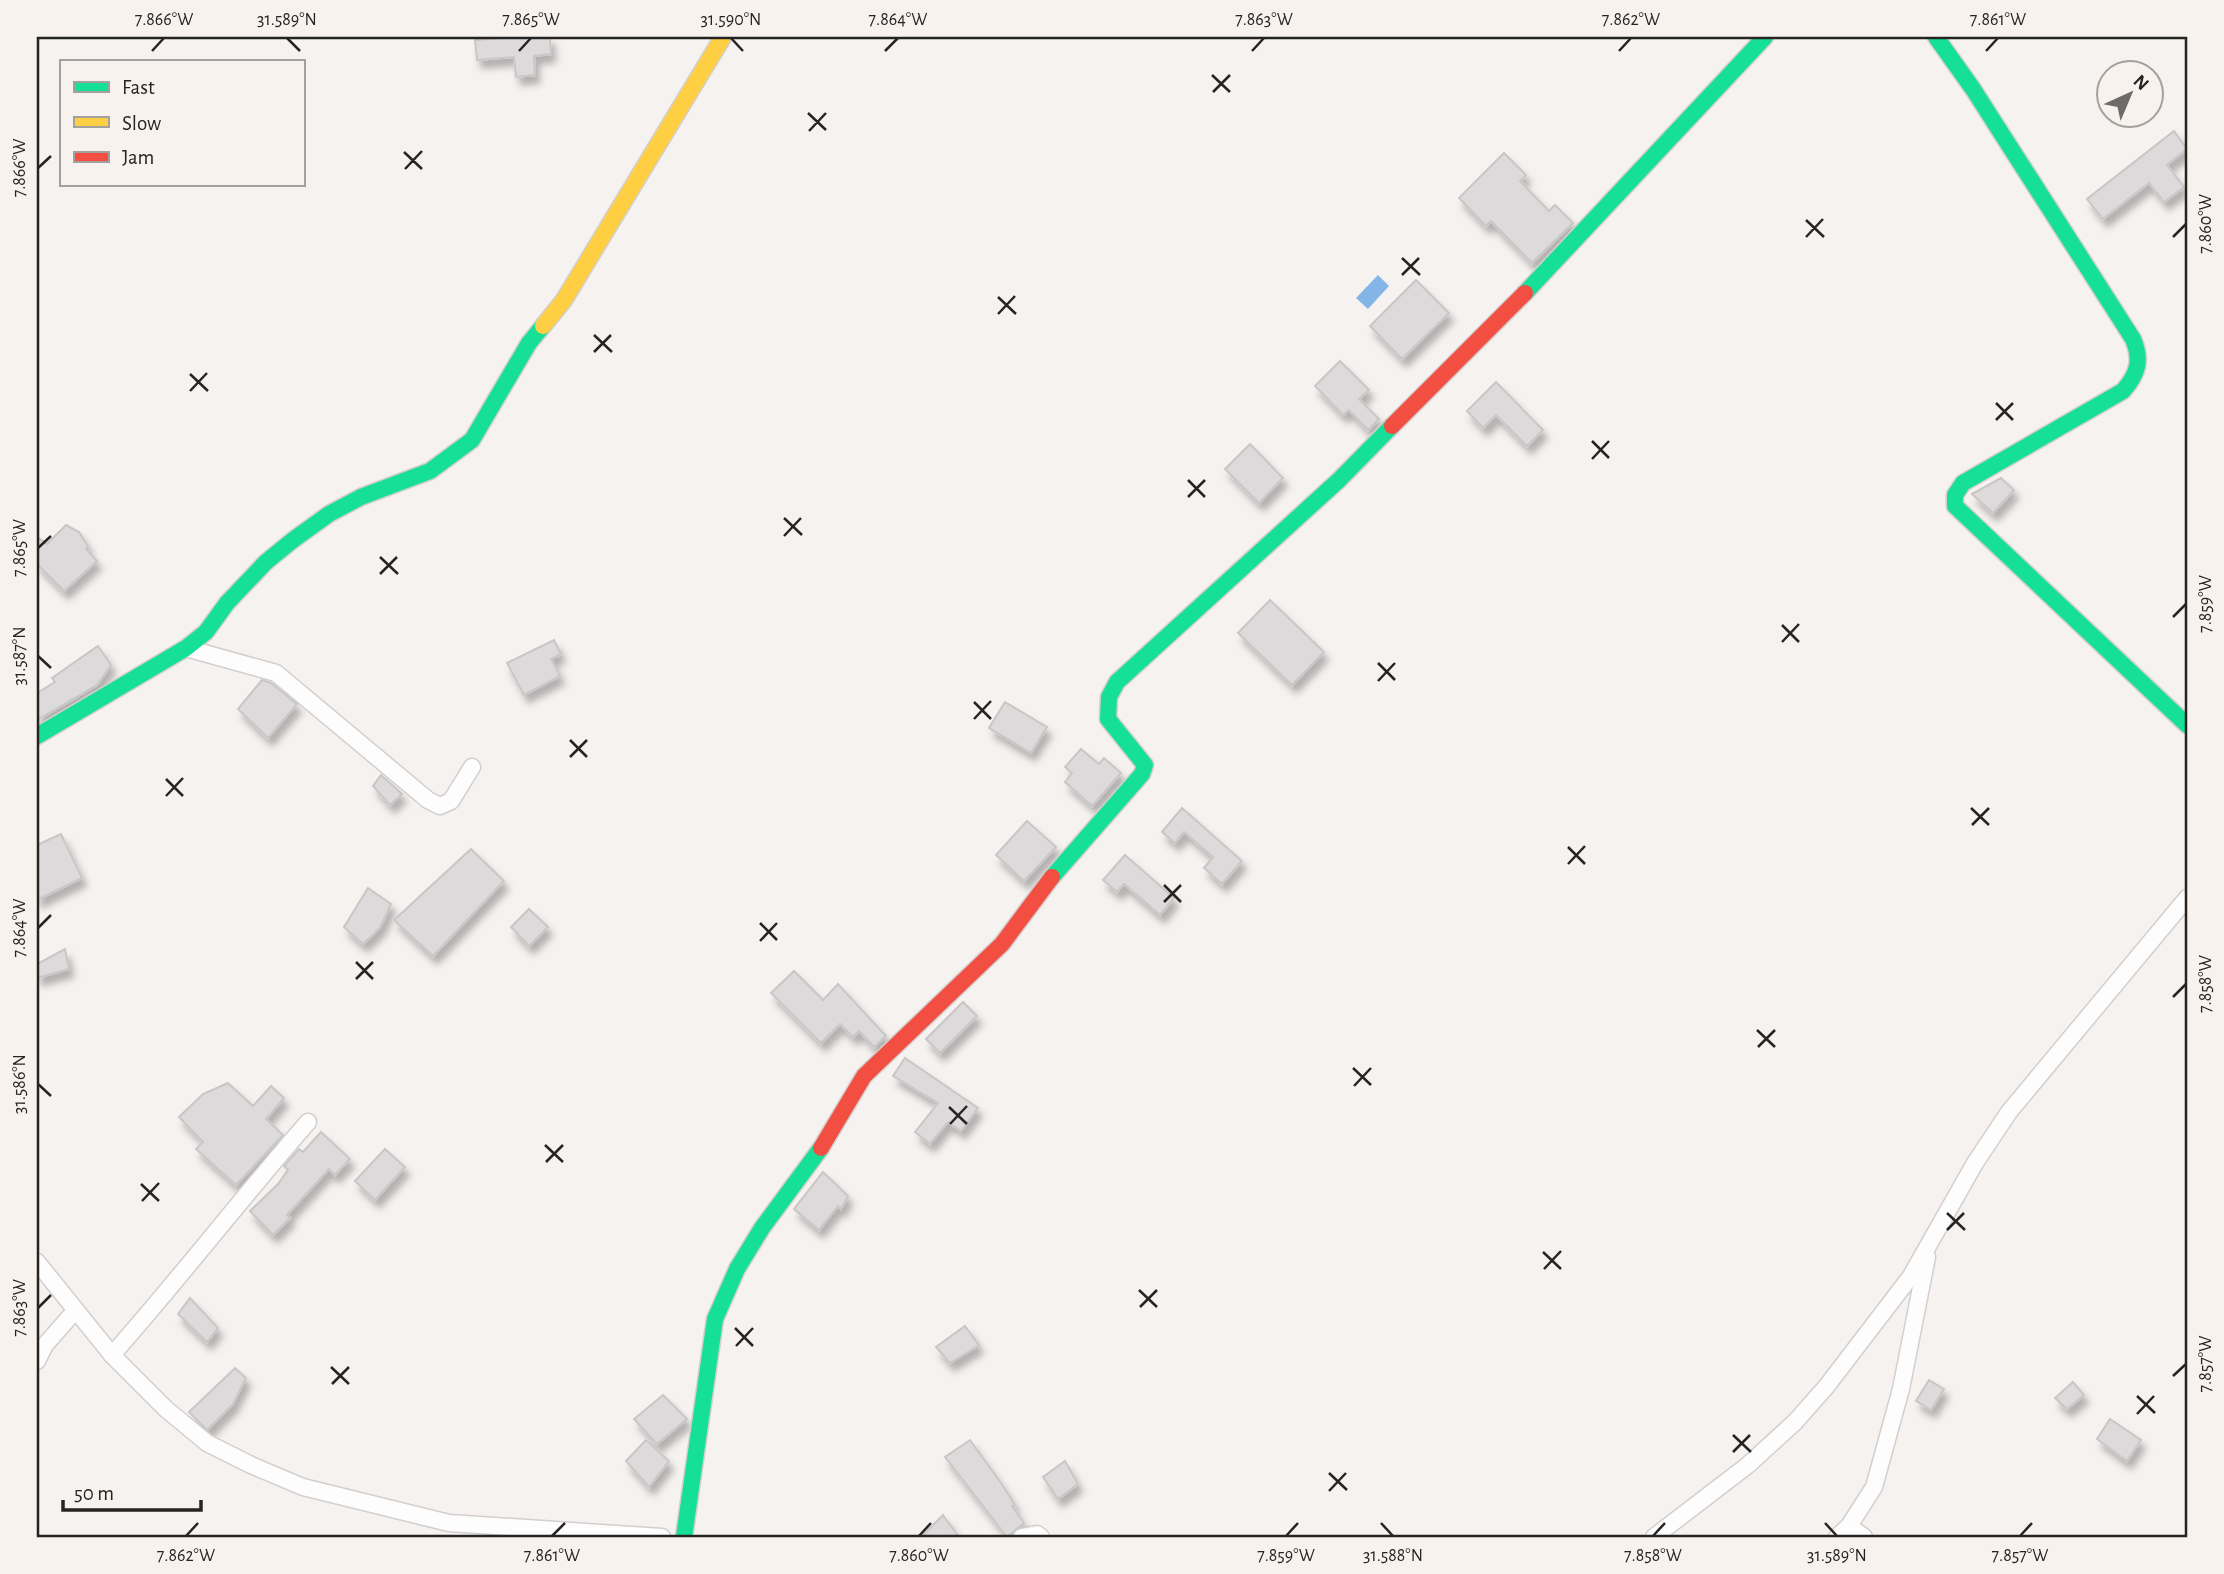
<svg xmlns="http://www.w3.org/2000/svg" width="2224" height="1574" viewBox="0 0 2224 1574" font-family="'Alegreya Sans',sans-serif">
  <defs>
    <filter id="shadow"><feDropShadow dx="4.5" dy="8" stdDeviation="3.5" flood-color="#0004"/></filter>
  </defs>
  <rect width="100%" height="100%" fill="#f5f2f0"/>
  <polygon fill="#83b5e7" points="1378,275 1389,286 1368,309 1356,298"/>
  <g fill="#dcdadb" stroke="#c8c6c6" stroke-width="2" filter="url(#shadow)">
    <polygon points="513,37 550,37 551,54 534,56 535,75 516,77 514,57 477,60 475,40"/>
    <polygon points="2174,131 2187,149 2167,165 2184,187 2164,202 2149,183 2103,219 2087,199"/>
    <polygon points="1504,153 1526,175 1520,181 1549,211 1555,205 1573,223 1532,263 1491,221 1486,226 1459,198"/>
    <polygon points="1416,280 1449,313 1402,359 1370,326"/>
    <polygon points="1340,361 1369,390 1359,399 1379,419 1368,430 1349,410 1343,415 1315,386"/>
    <polygon points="1496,382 1543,430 1527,446 1496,415 1483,428 1467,411"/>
    <polygon points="1250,444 1283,478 1259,503 1225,469"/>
    <polygon points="2001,478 2014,490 1993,513 1972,494"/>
    <polygon points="66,525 79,532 88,546 86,549 97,561 64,591 37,564 37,537 47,544"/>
    <polygon points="1270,600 1324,652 1292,685 1238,633"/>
    <polygon points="554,640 561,654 551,659 560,676 524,695 507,663"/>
    <polygon points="98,646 111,665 97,685 37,720 37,693 55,682 52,678"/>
    <polygon points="262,680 271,683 297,704 268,738 238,709"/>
    <polygon points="1005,702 1047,727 1031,753 989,728"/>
    <polygon points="1081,749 1099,764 1104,758 1121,773 1092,806 1065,782 1072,773 1065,767"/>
    <polygon points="381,775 402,794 390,805 373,786"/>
    <polygon points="1182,808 1242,861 1222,884 1204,868 1213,857 1184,832 1175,843 1162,832"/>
    <polygon points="1027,821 1056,847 1024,881 996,855"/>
    <polygon points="61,834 82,878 37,900 37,845"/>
    <polygon points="471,849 504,881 433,956 394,920"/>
    <polygon points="1125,855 1174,898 1160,915 1124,884 1117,892 1103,880"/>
    <polygon points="368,888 391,904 380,928 363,944 344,927"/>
    <polygon points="529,909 548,927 529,946 511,927"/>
    <polygon points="65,949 69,969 37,978 37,964"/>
    <polygon points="794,971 823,1000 838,984 886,1036 874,1047 859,1031 853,1037 840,1024 821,1043 771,993"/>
    <polygon points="963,1002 977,1016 940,1053 926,1039"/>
    <polygon points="905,1058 978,1108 961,1131 948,1122 930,1144 915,1132 938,1103 893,1076"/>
    <polygon points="228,1083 253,1106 271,1086 284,1098 266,1119 283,1135 236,1185 196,1149 203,1142 179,1117 203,1094"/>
    <polygon points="321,1132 350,1159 335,1175 329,1169 287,1215 290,1218 273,1235 250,1211 278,1184 288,1170 284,1166 299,1149 303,1152"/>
    <polygon points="385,1149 405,1167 375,1200 355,1181"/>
    <polygon points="823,1172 848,1196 841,1209 838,1206 819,1230 794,1209"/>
    <polygon points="190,1298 218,1328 207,1342 178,1314"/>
    <polygon points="965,1326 979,1345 950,1363 936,1347"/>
    <polygon points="235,1368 246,1378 233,1404 207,1430 189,1412"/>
    <polygon points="1929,1380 1944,1389 1931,1410 1916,1401"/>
    <polygon points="2073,1382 2084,1395 2067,1409 2055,1398"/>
    <polygon points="663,1395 687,1419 657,1444 634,1419"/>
    <polygon points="2110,1419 2141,1440 2127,1461 2097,1439"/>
    <polygon points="646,1440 669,1461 649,1487 626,1461"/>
    <polygon points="970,1440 1001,1483 1015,1505 1012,1506 1024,1523 1007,1537 945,1457"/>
    <polygon points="1065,1461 1078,1484 1058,1499 1043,1477"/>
    <polygon points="943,1515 959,1537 921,1537"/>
  </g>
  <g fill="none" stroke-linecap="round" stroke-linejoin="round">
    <defs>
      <g id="street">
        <polyline points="186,648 276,673 428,800 440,806 451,801 472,767"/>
        <polyline points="37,1262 112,1355 166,1409 207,1443 251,1465 303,1487 449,1523 662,1537"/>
        <path d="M112,1355C179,1279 241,1199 308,1122"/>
        <polyline points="37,1361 45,1345 74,1312"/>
        <polyline points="1849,1526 1864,1537"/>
        <polyline points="1022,1537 1037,1534 1041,1537"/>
        <polyline points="1654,1537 1748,1465 1795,1422 1826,1387 1911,1276 1975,1163 2009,1112 2187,898"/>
        <polyline points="1837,1537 1849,1526 1874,1487 1901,1389 1927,1257"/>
      </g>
      <g id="fast">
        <path d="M1936,37L1973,89L2133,339C2142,360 2138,374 2123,391L1963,483L1955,495V506L2187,725"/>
        <polyline points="1525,293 1765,37"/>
        <polyline points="37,736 186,648 206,632 227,603 266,562 293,540 329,514 361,497 430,471 472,440 529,343 543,326"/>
        <polyline points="1052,877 1142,774 1145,765 1108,719 1109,697 1117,682 1339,480 1392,426"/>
        <polyline points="684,1537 715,1319 737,1269 762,1228 821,1148"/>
      </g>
      <polyline id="slow" points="543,326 564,300 723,37"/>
      <g id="jam">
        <polyline points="1392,426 1525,293"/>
        <polyline points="821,1148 864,1076 1002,944 1052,877"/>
      </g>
    </defs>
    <use href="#street" stroke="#d2cfce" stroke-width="19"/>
    <use href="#fast" stroke="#d2cfce" stroke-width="19"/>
    <use href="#slow" stroke="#d2cfce" stroke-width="19"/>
    <use href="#jam" stroke="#d2cfce" stroke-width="19"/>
    <use href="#street" stroke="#fefdfd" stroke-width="16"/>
    <use href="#fast" stroke="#16e098" stroke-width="16"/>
    <use href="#slow" stroke="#ffcf43" stroke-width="16"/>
    <use href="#jam" stroke="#f24e42" stroke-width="16"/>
  </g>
  <path fill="none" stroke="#262423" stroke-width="2.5" d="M287,38L300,51M731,38L743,51M152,51L164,38M519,51L531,38M885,51L898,38M1252,51L1264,38M1619,51L1631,38M1986,51L1998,38M1212,75L1230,92M1213,92L1230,75M808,113L826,130M809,131L826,113M404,152L422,169M38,168L51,156M405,169L422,151M1806,220L1824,237M1806,237L1823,219M2173,237L2186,224M1402,258L1420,275M1402,275L1419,258M998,297L1016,314M998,314L1015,296M594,335L612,352M594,352L611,335M190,374L208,391M190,391L207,373M1996,403L2013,420M1996,420L2013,403M1592,441L1609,458M1592,459L1609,441M1188,480L1205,497M1188,497L1205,480M784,518L802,535M784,536L801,518M38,548L51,536M380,557L398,574M380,574L397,557M2173,617L2186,604M1782,625L1799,642M1782,642L1799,624M38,656L51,668M1378,663L1395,680M1378,681L1395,663M974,702L991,719M974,719L991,701M570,740L587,757M570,757L587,740M166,779L183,796M166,796L183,778M1971,808L1989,825M1972,825L1989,808M1568,847L1585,864M1568,864L1585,846M1164,885L1181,902M1164,902L1181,885M760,923L777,940M38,928L51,915M760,941L777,923M356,962L373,979M356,979L373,962M2173,997L2186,984M1757,1030L1775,1047M1758,1047L1775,1030M1353,1068L1371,1085M38,1084L51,1096M1354,1086L1371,1068M949,1107L967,1124M950,1124L967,1106M545,1145L563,1162M546,1162L563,1145M141,1184L159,1201M142,1201L159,1183M1947,1213L1965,1230M1947,1230L1964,1213M1543,1252L1561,1269M1544,1269L1561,1251M1139,1290L1157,1307M1140,1307L1157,1290M38,1308L51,1295M735,1328L753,1346M736,1346L753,1328M331,1367L349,1384M2173,1376L2186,1364M332,1384L349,1367M2137,1396L2155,1413M2137,1414L2154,1396M1733,1435L1751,1452M1733,1452L1750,1435M1329,1473L1347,1490M1329,1491L1346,1473M1381,1523L1393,1536M1825,1523L1837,1536M186,1536L198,1523M552,1536L565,1523M919,1536L931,1523M1286,1536L1298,1523M1653,1536L1665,1523M2020,1536L2032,1523"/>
  <rect width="2224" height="1574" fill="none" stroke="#f7f2ee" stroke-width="77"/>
  <rect x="60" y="60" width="245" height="126" fill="#f7f2ee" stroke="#a3a09d" stroke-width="2"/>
  <rect x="74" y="82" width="35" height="10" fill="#16e098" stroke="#a3a09d" stroke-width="2"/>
  <text x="122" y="94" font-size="21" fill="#262423">Fast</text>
  <rect x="74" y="117" width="35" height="10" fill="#ffcf43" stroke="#a3a09d" stroke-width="2"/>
  <text x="122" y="130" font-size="21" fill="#262423">Slow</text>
  <rect x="74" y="152" width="35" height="10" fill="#f24e42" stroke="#a3a09d" stroke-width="2"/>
  <text x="122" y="164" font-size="21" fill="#262423">Jam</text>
  <g transform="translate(2130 94) rotate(44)"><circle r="33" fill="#f7f2ee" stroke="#a3a09d" stroke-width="2"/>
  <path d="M0-5L12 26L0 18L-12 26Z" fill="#6e6c6b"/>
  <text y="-10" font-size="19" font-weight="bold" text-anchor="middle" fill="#262423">N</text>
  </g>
  <path d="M63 1500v10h138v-10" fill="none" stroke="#262423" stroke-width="3.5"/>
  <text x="74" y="1500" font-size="21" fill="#262423" stroke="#f7f2ee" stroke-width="5" paint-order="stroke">50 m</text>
  <rect x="38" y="38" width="2148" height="1498" fill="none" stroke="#262423" stroke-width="2.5"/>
  <g font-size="18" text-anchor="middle" fill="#262423">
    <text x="164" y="25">7.866°W</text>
    <text x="287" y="25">31.589°N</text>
    <text x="531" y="25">7.865°W</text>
    <text x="731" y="25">31.590°N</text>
    <text x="898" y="25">7.864°W</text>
    <text x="1264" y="25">7.863°W</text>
    <text x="1631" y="25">7.862°W</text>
    <text x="1998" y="25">7.861°W</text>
    <text transform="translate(19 168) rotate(-90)" y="6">7.866°W</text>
    <text transform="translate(2205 224) rotate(-90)" y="6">7.860°W</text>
    <text transform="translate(19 548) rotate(-90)" y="6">7.865°W</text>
    <text transform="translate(2205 604) rotate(-90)" y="6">7.859°W</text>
    <text transform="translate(19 656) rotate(-90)" y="6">31.587°N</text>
    <text transform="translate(19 928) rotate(-90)" y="6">7.864°W</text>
    <text transform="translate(2205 984) rotate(-90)" y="6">7.858°W</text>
    <text transform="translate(19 1084) rotate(-90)" y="6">31.586°N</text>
    <text transform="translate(19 1308) rotate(-90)" y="6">7.863°W</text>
    <text transform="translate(2205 1364) rotate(-90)" y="6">7.857°W</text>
    <text x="186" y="1561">7.862°W</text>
    <text x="552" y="1561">7.861°W</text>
    <text x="919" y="1561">7.860°W</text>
    <text x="1286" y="1561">7.859°W</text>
    <text x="1393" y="1561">31.588°N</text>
    <text x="1653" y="1561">7.858°W</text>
    <text x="1837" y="1561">31.589°N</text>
    <text x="2020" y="1561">7.857°W</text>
  </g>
</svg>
